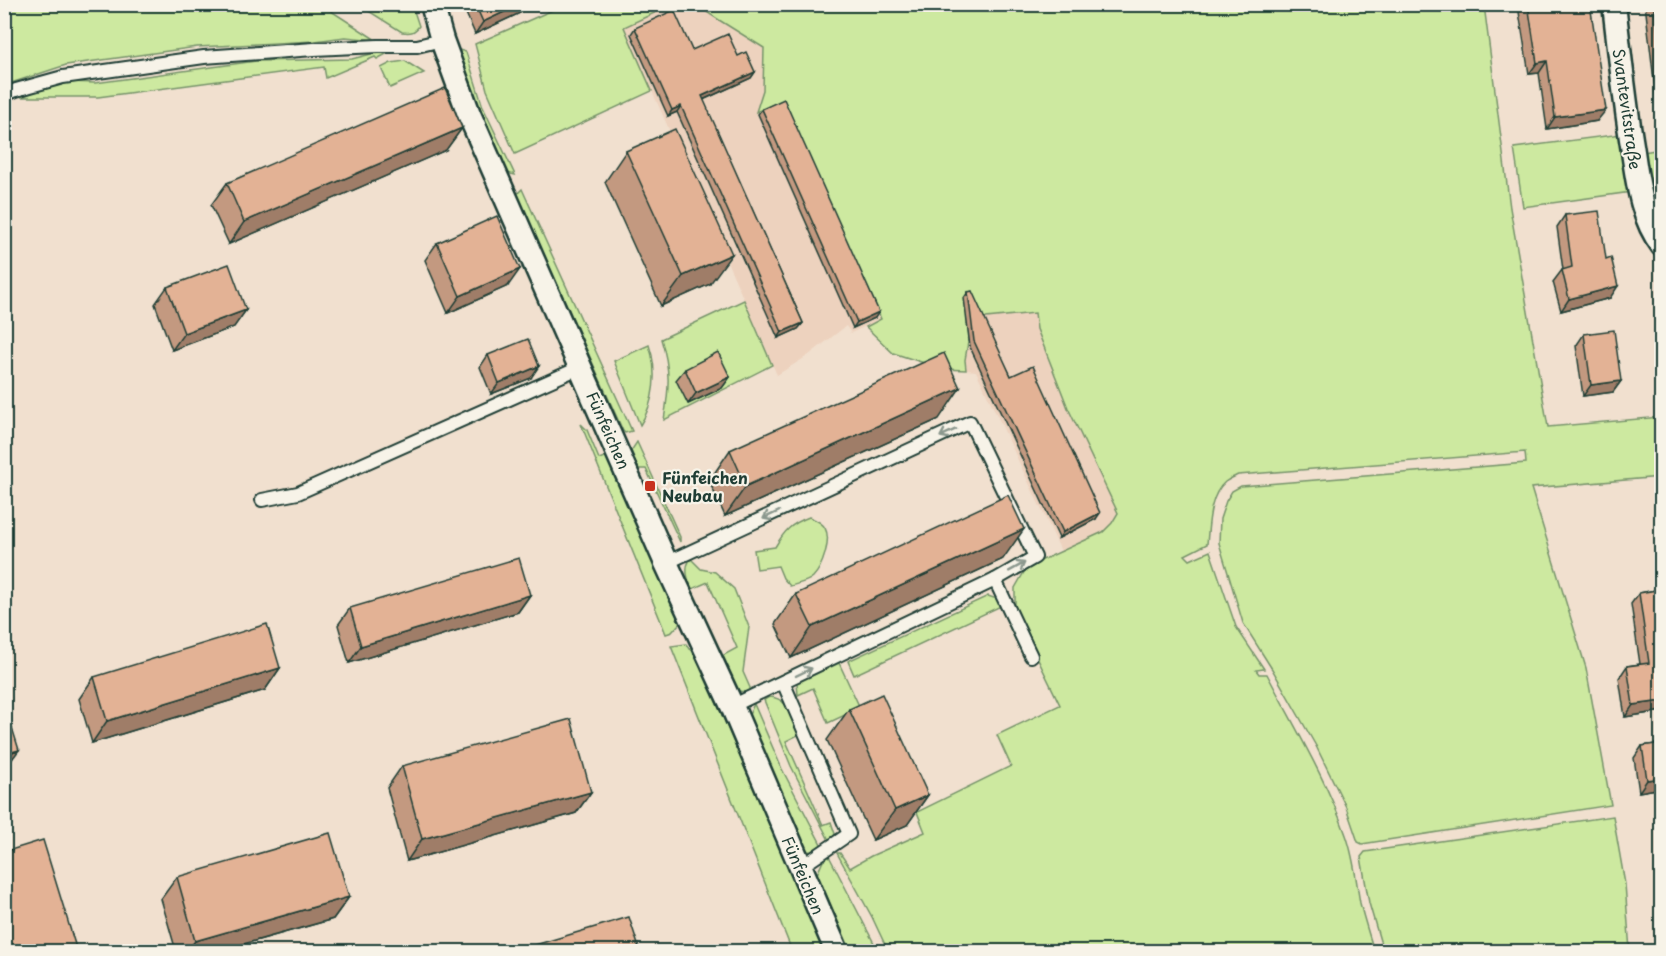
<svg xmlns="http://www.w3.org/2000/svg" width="1666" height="956" viewBox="0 0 1666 956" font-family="'Playpen Sans',sans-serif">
  <rect width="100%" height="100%" fill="#f1e0cf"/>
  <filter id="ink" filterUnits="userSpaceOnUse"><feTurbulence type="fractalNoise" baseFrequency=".0167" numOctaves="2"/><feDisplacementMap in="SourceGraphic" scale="12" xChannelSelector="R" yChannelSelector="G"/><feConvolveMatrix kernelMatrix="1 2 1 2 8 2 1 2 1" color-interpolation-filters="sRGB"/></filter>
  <g filter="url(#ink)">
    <g fill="#edd2be">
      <polygon points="669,5 696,5 719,20 764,48 763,90 756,112 781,101 881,319 851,333 846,326 809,355 777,375 624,27"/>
      <polygon points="1035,313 1037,329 1068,408 1118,513 1112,523 1103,532 1061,551 976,371 966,370 965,360 969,336 967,320"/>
    </g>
    <g fill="#cde9a0" stroke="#76936a" stroke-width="1.5">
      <polygon points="658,4 663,9 624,27 652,91 515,154 487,90 475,44 557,8 556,5"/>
      <polygon points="4,5 322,5 376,40 345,37 315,41 197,47 66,65 5,85"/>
      <path d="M359,5H412L419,26C414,33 410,33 402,32Z"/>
      <path d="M696,5H1484L1510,208L1548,427L1661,417V477L1531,488L1586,668L1611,805L1362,844L1358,842L1346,807L1316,746L1272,669L1243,623L1219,543L1220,519L1226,501L1232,491L1241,486L1526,463L1525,452L1238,475C1234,477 1229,479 1225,482C1209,496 1209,524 1207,544L1185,555L1190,560L1210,551L1236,627L1264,669L1256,670L1259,674H1267C1294,726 1326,779 1346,835C1354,857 1356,880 1360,903C1364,919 1369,935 1374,951H888L872,917L837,853H840L850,868L871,856L925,832L917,812L1011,766L997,735L1060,705L1015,612V588L1027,567L1103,532L1112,523L1118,513L1068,408L1037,329L1035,313L967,320L969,336L965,360L966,370L943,369L893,353L866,327L881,319L781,101L756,112L763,90L764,48L719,20Z"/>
      <polygon points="456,49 466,52 483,107 515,175 507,173 478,110"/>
      <polygon points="375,53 388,53 377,59 375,57 326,78 324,67 98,97 21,97 44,88 70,82 95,83 256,61 352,59"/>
      <polygon points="405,61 424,73 390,88 381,68 391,63"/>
      <polygon points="1621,134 1631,192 1523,207 1514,148"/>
      <polygon points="1661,149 1661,229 1655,213 1643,152"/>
      <polygon points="522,189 632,431 625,433 623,431 517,194"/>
      <path d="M744,300L772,365L664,420C669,389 671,370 661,339Z"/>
      <path d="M649,345C658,371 655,402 640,425L614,361Z"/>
      <polygon points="581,424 587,430 599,459 607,456 679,615 680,623 672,632 666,634"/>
      <polygon points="637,442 680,537 680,542 646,469 639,469 631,451"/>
      <path d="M809,517C814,519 822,522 825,528C832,540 822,568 813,577C808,582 797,584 790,586L783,578L778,566L757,569L754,550L775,547C785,530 791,524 809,517Z"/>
      <path d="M691,559L701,569L715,572L734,589L749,627L743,672L751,690L746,692L738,691L722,656L737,648L708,582L692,589C688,580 683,567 691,559Z"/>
      <polygon points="988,596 997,599 1001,606 854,675 848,661"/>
      <polygon points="686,644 689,649 694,650 824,951 792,951 671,646"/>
      <polygon points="839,663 860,708 828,723 813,688 798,695 797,683"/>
      <path d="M769,697C788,697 794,719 802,733L786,741L823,825L831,822L835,834L830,842L791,766L764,700Z"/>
      <polygon points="754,704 782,769 823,848 814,852 807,851 748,717"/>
      <polygon points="1613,816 1625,884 1630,951 1383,951 1369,903 1361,857 1365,852"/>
      <polygon points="829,856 878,951 851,951 817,874 823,861"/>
    </g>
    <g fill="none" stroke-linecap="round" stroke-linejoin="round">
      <defs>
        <g id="lane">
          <polyline points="4,95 16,90 63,77 204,57 314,49 378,46 417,46 442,40"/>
          <polyline points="262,500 298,493 581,367"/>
          <polyline points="666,563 970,422 1035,557 995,580 732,706"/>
          <polyline points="995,580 1031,656"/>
          <polyline points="783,682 849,834 811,860 800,865"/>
        </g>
        <g id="street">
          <polyline points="432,4 442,40 469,114 666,563 732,706 837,952"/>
          <path d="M1614,4C1619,49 1624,94 1631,139C1637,174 1639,215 1662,245"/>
        </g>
      </defs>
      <use href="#lane" stroke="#1f3d34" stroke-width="16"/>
      <use href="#street" stroke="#1f3d34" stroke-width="27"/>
      <use href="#lane" stroke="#f7f3e8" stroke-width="12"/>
      <use href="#street" stroke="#f7f3e8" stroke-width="22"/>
    </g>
    <g fill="#c39980" stroke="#1f3d34" stroke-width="1.5">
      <polygon points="462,4 526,4 520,13 475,34"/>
      <polygon points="1525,4 1590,4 1597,121 1547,129 1539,73 1529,74 1519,12"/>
      <polygon points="1645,4 1662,4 1662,132 1660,132"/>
      <polygon points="635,28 692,50 738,56 755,72 751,78 703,100 803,323 798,329 778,338 677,112 668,116 631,34"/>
      <polygon points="762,109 875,318 853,328 758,114"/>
      <polygon points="462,128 446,150 229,244 211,205 227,183"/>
      <polygon points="626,151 710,284 661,306 605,182"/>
      <polygon points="1565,215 1610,298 1561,311 1553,282 1562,270 1563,270 1557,227"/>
      <polygon points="437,243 508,286 448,313 425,260"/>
      <polygon points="167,287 246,310 234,327 172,350 155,304"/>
      <polygon points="968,292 1011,376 1096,519 1059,538 970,347 964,298"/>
      <polygon points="1584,334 1621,381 1613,392 1583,396 1576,346"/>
      <polygon points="488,355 531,378 491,394 480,367"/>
      <polygon points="685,369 730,377 722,388 688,404 676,380"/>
      <polygon points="939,419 725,516 709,481 730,450"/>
      <polygon points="1003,559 791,658 775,624 796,594"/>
      <polygon points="1662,589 1662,711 1625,717 1619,678 1627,666 1640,664 1631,604 1639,593"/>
      <polygon points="530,595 518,612 349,663 338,625 350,608"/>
      <polygon points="280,668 265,690 92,743 79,699 94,677"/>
      <polygon points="849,709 928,795 907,825 873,840 827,740"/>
      <polygon points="1662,743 1662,788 1639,792 1634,758 1642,746"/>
      <polygon points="402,766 591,792 576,813 407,861 387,788"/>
      <polygon points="177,877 349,897 333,919 219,951 176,951 161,899"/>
    </g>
    <g fill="#9f7d68" stroke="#1f3d34" stroke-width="1.5">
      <polygon points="521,4 526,4 520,13 475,34 483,22"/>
      <polygon points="1547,61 1539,73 1529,74 1537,63"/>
      <polygon points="755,72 751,78 698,102 702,96"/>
      <polygon points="681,106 677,112 668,116 672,110"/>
      <polygon points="1606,110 1597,121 1547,129 1555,117"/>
      <polygon points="462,128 446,150 229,244 244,222"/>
      <polygon points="732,254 710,284 661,306 683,276"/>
      <polygon points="520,269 508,286 448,313 460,296"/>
      <polygon points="1618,286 1610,298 1561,311 1569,299"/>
      <polygon points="246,310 234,327 172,350 184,333"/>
      <polygon points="879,312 875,318 853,328 857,322"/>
      <polygon points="803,323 798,329 778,338 782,332"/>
      <polygon points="539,366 531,378 491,394 499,383"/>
      <polygon points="730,377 722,388 688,404 696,393"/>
      <polygon points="1621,381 1613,392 1583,396 1591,385"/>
      <polygon points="960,388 939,419 725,516 746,486"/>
      <polygon points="1100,513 1096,519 1059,538 1063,532"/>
      <polygon points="1024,529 1003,559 791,658 812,627"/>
      <polygon points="530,595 518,612 349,663 361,646"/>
      <polygon points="280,668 265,690 92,743 107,721"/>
      <polygon points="1662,701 1662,711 1625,717 1633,705"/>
      <polygon points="19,750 4,770 4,754"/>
      <polygon points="1662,778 1662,788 1639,792 1647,780"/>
      <polygon points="591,792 576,813 407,861 422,839"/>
      <polygon points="928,795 907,825 873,840 895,810"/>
      <polygon points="349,897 333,919 219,951 187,951 195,941"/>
    </g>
    <g fill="#e3b295" stroke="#1f3d34" stroke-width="1.5">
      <polygon points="475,4 521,4 483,22"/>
      <polygon points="1528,4 1590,4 1606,110 1555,117 1547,61 1537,63"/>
      <polygon points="1654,4 1662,4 1662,64"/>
      <polygon points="674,10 692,50 728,34 738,56 746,52 755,72 702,96 803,323 782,332 681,106 672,110 635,28"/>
      <polygon points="445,88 462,128 244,222 227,183"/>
      <polygon points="784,99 879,312 857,322 762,109"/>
      <polygon points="675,129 732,254 683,276 626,151"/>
      <polygon points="1599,211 1606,259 1611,257 1618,286 1569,299 1562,270 1572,267 1565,215"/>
      <polygon points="497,216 520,269 460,296 437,243"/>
      <polygon points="229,264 246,310 184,333 167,287"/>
      <polygon points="972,291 1011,376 1033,366 1100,513 1063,532 974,341 968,292"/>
      <polygon points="1614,330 1621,381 1591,385 1584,334"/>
      <polygon points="528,339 539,366 499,383 488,355"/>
      <polygon points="718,352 730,377 696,393 685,369"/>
      <polygon points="944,353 960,388 746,486 730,450"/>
      <polygon points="1008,495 1024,529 812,627 796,594"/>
      <polygon points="519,558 530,595 361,646 350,608"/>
      <polygon points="1662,589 1662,701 1633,705 1627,666 1649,663 1639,593"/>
      <polygon points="267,624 280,668 107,721 94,677"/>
      <polygon points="882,694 928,795 895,810 849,709"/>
      <polygon points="4,702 19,750 4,754"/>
      <polygon points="571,719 591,792 422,839 402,766"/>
      <polygon points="1662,743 1662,778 1647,780 1642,746"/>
      <polygon points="330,833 349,897 195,941 177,877"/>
      <polygon points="43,840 77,951 4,951 4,852"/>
      <polygon points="629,917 640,951 515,951"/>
    </g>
    <defs><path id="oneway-shaft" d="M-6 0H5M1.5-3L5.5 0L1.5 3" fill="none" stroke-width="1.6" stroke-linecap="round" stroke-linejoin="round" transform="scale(1.5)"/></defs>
    <g stroke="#8b988e">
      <use href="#oneway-shaft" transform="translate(948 433) rotate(155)"/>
      <use href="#oneway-shaft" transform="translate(771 515) rotate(155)"/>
      <use href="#oneway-shaft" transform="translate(1017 567) rotate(-29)"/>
      <use href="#oneway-shaft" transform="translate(804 672) rotate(-26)"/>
    </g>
  </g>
  <rect fill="#c8321e" stroke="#f7f3e8" stroke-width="2" x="644" y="480" width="12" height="12" rx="3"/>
  <g text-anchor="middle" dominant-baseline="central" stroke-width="4.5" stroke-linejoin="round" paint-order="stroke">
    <g font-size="16" fill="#1f3d34" stroke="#f7f3e8">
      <text transform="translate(1628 109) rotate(82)">Svantevitstraße</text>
      <text transform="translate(609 430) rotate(66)">Fünfeichen</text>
      <text transform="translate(804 875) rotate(67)">Fünfeichen</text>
    </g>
    <g font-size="16" font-weight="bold" fill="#1f3d34" stroke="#f7f3e8" text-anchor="start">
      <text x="662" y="477">Fünfeichen<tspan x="662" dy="18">Neubau</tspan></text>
    </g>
  </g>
  <rect width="1666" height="956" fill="none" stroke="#f7f3e8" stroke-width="24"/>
  <rect x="12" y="12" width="1642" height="932" fill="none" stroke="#1f3d34" stroke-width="2" filter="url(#ink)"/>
</svg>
